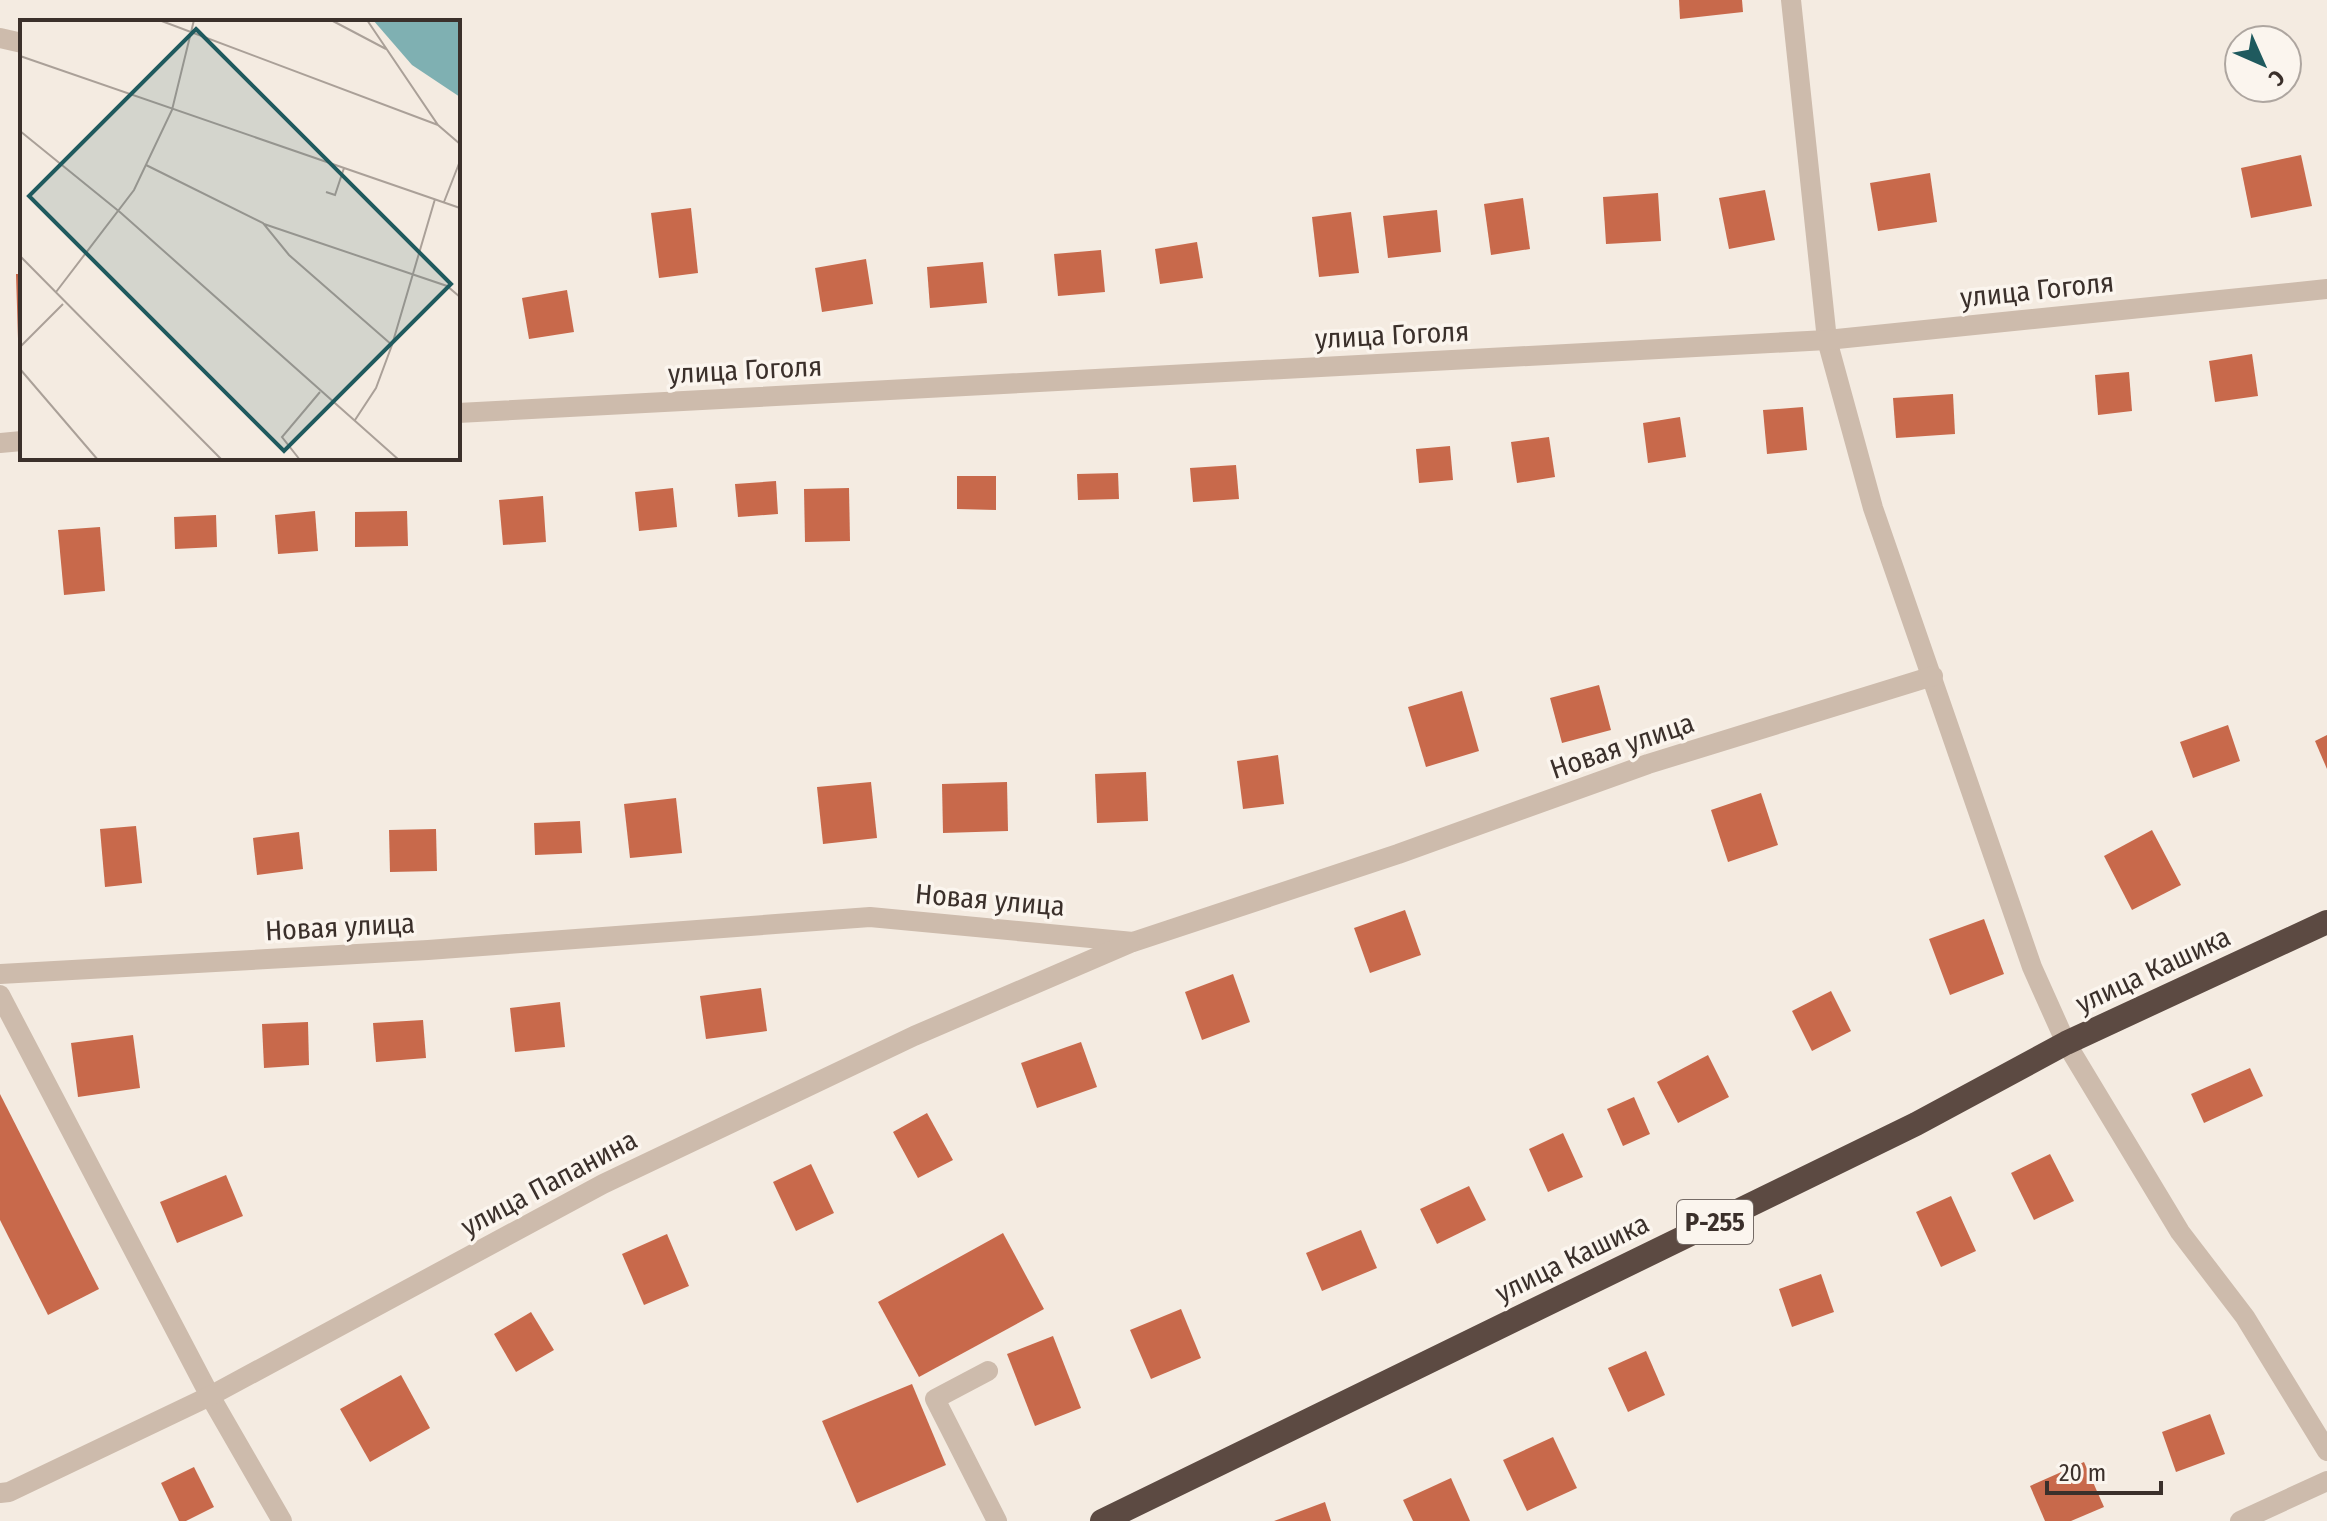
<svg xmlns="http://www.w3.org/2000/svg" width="2327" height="1521" viewBox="0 0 2327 1521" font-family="'Fira Sans Condensed',sans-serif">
  <rect width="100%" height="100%" fill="#f4ebe1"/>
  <g fill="#c8694b">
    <polygon points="1679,0 1742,0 1743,12 1680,19"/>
    <polygon points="2301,155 2312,206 2251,218 2241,168"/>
    <polygon points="1930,173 1937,222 1878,231 1870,183"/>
    <polygon points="1765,190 1775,240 1729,249 1719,198"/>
    <polygon points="1658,193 1661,241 1606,244 1603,197"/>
    <polygon points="1523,198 1530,249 1491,255 1484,204"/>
    <polygon points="691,208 698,273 659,278 651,213"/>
    <polygon points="1437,210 1441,252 1388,258 1383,216"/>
    <polygon points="1351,212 1359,273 1319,277 1312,217"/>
    <polygon points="1197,242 1203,278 1160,284 1155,249"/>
    <polygon points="1101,250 1105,292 1058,296 1054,254"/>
    <polygon points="866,259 873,304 822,312 815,268"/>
    <polygon points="983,262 987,303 930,308 927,267"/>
    <polygon points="16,274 22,274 22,339 18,339"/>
    <polygon points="567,290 574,332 529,339 522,298"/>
    <polygon points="2252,354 2258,396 2215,402 2209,361"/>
    <polygon points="2129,372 2132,411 2098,415 2095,375"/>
    <polygon points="1953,394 1955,434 1896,438 1893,398"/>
    <polygon points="1803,407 1807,450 1767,454 1763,410"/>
    <polygon points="1680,417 1686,457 1648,463 1643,423"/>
    <polygon points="1549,437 1555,477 1517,483 1511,442"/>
    <polygon points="1450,446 1453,480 1419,483 1416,449"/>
    <polygon points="1236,465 1239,499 1193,502 1190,468"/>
    <polygon points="1118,473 1119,499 1078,500 1077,474"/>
    <polygon points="957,476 996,476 996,510 957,509"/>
    <polygon points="776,481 778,514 738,517 735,484"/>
    <polygon points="673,488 677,527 639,531 635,492"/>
    <polygon points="849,488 850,541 805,542 804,489"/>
    <polygon points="543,496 546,542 503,545 499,500"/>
    <polygon points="315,511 318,551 278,554 275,515"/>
    <polygon points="407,511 408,546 355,547 355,512"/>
    <polygon points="216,515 217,547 175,549 174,517"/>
    <polygon points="100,527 105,591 64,595 58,530"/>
    <polygon points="1599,685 1611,730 1562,743 1550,698"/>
    <polygon points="1462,691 1479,751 1426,767 1408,707"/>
    <polygon points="2228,725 2240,761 2193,778 2180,742"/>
    <polygon points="2327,735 2327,769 2315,741"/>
    <polygon points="1278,755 1284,804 1243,809 1237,761"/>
    <polygon points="1146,772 1148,821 1097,823 1095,774"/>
    <polygon points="871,782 877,838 823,844 817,787"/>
    <polygon points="1007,782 1008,831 943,833 942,784"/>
    <polygon points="1761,793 1778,845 1728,862 1711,810"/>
    <polygon points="676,798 682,853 630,858 624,804"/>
    <polygon points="580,821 582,853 535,855 534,823"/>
    <polygon points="136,826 142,883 105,887 100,829"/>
    <polygon points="436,829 437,871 390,872 389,830"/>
    <polygon points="2152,830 2181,885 2132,910 2104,856"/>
    <polygon points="299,832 303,869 257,875 253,838"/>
    <polygon points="1405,910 1421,955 1370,973 1354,928"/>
    <polygon points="1984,919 2004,974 1950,995 1929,939"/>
    <polygon points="1233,974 1250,1022 1202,1040 1185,992"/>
    <polygon points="761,988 767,1031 706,1039 700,996"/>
    <polygon points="1831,991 1851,1031 1812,1051 1792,1011"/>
    <polygon points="560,1002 565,1047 515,1052 510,1008"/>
    <polygon points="423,1020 426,1058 376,1062 373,1023"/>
    <polygon points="308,1022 309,1065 264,1068 262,1024"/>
    <polygon points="133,1035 140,1088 78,1097 71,1043"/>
    <polygon points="1081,1042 1097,1087 1037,1108 1021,1063"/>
    <polygon points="1708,1055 1729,1097 1678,1123 1657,1082"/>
    <polygon points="2250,1068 2263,1096 2204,1123 2191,1094"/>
    <polygon points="0,1094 99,1289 48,1315 0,1220"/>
    <polygon points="1634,1097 1650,1134 1623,1146 1607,1109"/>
    <polygon points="927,1113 953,1160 918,1178 893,1132"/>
    <polygon points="1563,1133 1583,1177 1548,1192 1529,1149"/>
    <polygon points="2050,1154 2074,1201 2034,1220 2011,1173"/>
    <polygon points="811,1164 834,1213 796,1231 773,1182"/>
    <polygon points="226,1175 243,1216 177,1243 160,1202"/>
    <polygon points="1469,1186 1486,1220 1437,1244 1420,1209"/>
    <polygon points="1951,1196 1976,1251 1941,1267 1916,1212"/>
    <polygon points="1361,1230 1377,1268 1322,1291 1306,1253"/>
    <polygon points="1003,1233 1044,1309 919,1377 878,1302"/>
    <polygon points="667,1234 689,1286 644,1305 622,1254"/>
    <polygon points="1821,1274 1834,1312 1792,1327 1779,1289"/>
    <polygon points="1181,1309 1201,1358 1151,1379 1130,1330"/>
    <polygon points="531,1312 554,1350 516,1372 494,1334"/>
    <polygon points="1053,1336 1081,1408 1035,1426 1007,1354"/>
    <polygon points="1646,1351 1665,1395 1628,1412 1608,1368"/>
    <polygon points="401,1375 430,1428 370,1462 340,1409"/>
    <polygon points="912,1384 946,1465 857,1503 822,1421"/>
    <polygon points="2210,1414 2225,1454 2176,1472 2162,1432"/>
    <polygon points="1553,1437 1577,1488 1527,1511 1503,1460"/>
    <polygon points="2084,1462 2104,1507 2071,1521 2045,1521 2030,1486"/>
    <polygon points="194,1467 214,1507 186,1521 179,1521 161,1483"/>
    <polygon points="1451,1478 1470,1521 1413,1521 1403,1500"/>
    <polygon points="1325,1502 1331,1521 1274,1521"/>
  </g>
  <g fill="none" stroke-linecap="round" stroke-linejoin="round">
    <polyline stroke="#cdbbac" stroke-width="20" points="988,1371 935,1399 997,1521"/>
    <g stroke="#cdbbac" stroke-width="20">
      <polyline points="1791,0 1827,340 1873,508 2032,967 2066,1043 2180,1232 2245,1317 2327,1451"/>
      <polyline points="0,38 22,43"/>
      <polyline points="458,413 1827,340 2327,289"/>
      <polyline points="0,443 22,441"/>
      <polyline points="0,974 428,950 870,917 1133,942 1398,854 1648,764 1933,676"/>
      <polyline points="0,995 210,1396 282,1521"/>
      <polyline points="0,1493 9,1492 210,1396 603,1184 914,1036 1130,943"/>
      <polyline points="2240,1521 2327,1481"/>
    </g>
    <polyline stroke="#5c4a42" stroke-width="24" points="1102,1521 1916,1124 2066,1043 2327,922"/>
  </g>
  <g text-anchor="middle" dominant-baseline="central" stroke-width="7" stroke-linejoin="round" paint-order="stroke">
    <rect fill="#fbf5ee" stroke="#756b66" stroke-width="2" x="1677" y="1200" width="76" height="44" rx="6"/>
    <g font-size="26" font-weight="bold" fill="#3b302b">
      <text x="1715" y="1222">Р-255</text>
    </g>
    <g font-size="28" fill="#3b302b" stroke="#fbf5ee">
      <text transform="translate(2037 290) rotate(-6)">улица Гоголя</text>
      <text transform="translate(1392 335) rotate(-3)">улица Гоголя</text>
      <text transform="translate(745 370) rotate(-3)">улица Гоголя</text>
      <text transform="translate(1622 746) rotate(-19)">Новая улица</text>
      <text transform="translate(990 900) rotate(5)">Новая улица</text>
      <text transform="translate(340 927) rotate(-3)">Новая улица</text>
      <text transform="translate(2153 970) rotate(-25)">улица Кашика</text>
      <text transform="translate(549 1183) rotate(-28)">улица Папанина</text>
      <text transform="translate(1572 1258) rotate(-26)">улица Кашика</text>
    </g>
  </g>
  <g transform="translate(20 20)">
    <rect width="440" height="440" fill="#f4ebe1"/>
    <path d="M353,0H440V77L392,45Z" fill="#7fb0b2"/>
    <path fill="none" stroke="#aaa098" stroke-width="2" d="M139,0L418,105M311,0L366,29M347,0L418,105L440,124M0,36L440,188M0,111L101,193L379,440M126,145L243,203L269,235L372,325M306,172L315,175L324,148M424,182L440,141M244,204L427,266L440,277M0,236L202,440M36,272L114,170L152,90L174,0M0,327L43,284M0,349L78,440M335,400L356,368L372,325L415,179M280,440L262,417L300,372"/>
    <path fill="#1f5a5e" fill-opacity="0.15" stroke="#1f5a5e" stroke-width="4" d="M176,9L431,264L264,431L9,176Z"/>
    <rect width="440" height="440" fill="none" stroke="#3b302b" stroke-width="4"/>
  </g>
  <g transform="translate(2263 64) rotate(135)"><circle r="38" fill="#fbf5ee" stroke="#aea6a0" stroke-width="2"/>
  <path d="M0-6L14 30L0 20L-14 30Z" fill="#1f5a5e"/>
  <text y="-12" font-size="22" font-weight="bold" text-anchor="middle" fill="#3b302b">С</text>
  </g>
  <path d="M2047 1481v12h114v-12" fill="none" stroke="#3b302b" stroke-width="4"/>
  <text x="2059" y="1481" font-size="24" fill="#3b302b" stroke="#fbf5ee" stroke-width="6" paint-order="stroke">20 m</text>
</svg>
